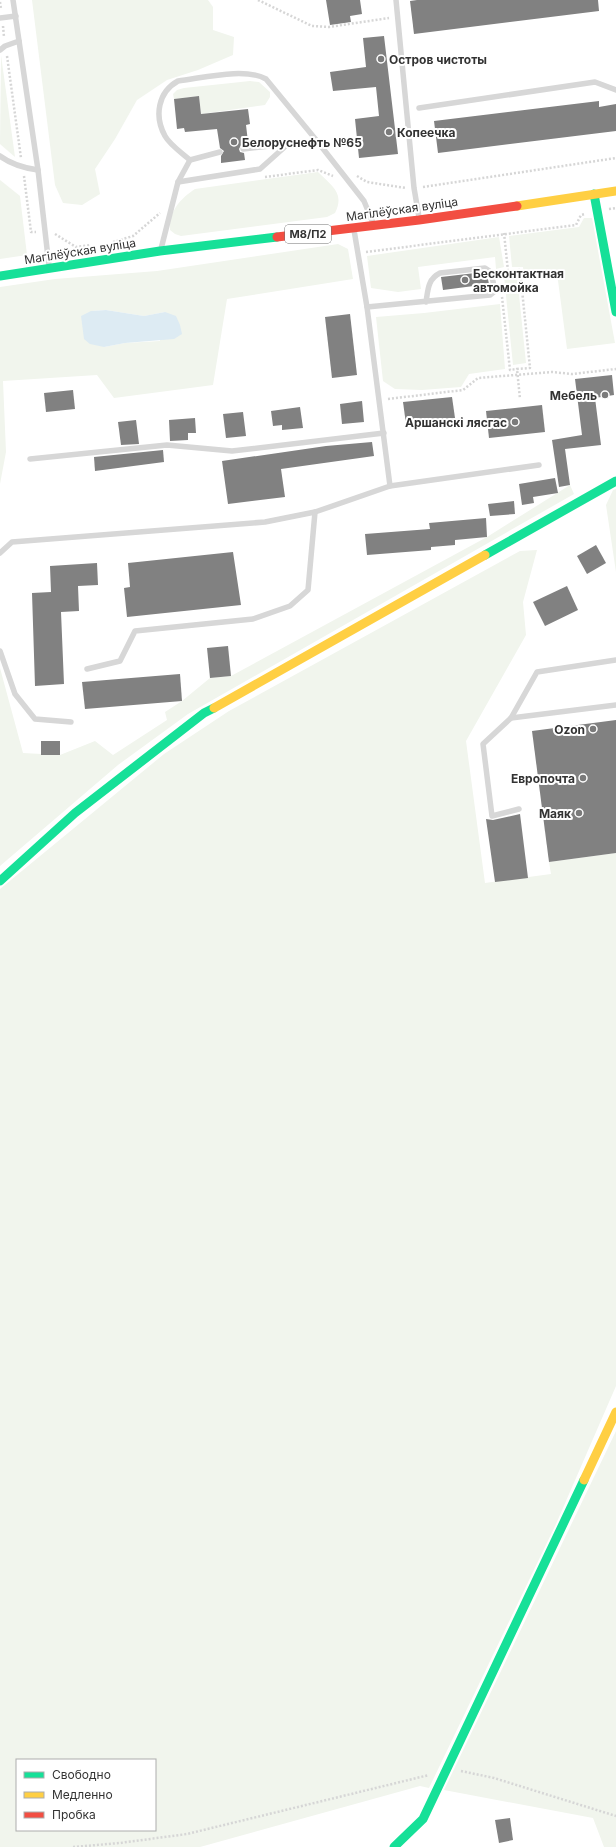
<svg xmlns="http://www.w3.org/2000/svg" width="616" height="1847" viewBox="0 0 616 1847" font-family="Inter,sans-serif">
  <rect width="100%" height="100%" fill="#fff"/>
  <g fill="#f1f5ed" fill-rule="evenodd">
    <polygon points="32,0 208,0 213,7 213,30 234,37 233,55 198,70 167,80 137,100 115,139 95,169 100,194 82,205 63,203 55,185"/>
    <polygon points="1,55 15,157 0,144"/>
    <polygon points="250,81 259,82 270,92 270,97 265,105 201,114 199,96 174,99 173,94 177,90 184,88"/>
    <path d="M318,172C332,186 345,193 335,213L327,217L181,236L175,234L170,230C169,211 180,199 195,189Z"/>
    <polygon points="0,180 20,196 27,255 0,259"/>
    <polygon points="584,218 592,218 615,343 567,349 557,273 524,277 523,267 512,267 509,236 579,227"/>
    <polygon points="499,237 504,267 496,269 495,257 418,267 421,289 398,292 371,288 367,256"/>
    <path d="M338,244L348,249L353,279L227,299L213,385L114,398L97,375L3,381L6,452L0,484V287L55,279L157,271ZM106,310L144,316L165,312L160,341L125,343L104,347L91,311Z"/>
    <polygon points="517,275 526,363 513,365 504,276"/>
    <polygon points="500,304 505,369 469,374 461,387 422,390 395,389 383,381 376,317 424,313"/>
    <polygon points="570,485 574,494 188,714 118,765 0,866 0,668 23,753 60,755 95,741 113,755 167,720 165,712 182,701 210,678 231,676 487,537"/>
    <polygon points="616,489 616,572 606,505 613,490"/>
    <path d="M537,550L523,602L526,635L466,741L485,883L551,874L549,862L616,853V1386L556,1524L429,1788L420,1786L200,1847H0V889L164,754L229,711L520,551ZM17,1760H155V1830H17Z"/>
    <polygon points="616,1431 616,1847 604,1847 593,1818 444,1790"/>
  </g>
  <polygon fill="#ddebf3" points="106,310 144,316 165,312 176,316 180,325 182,334 174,339 125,343 104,347 90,344 84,339 81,316 91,311"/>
  <g fill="#818181">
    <polygon points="326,0 360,0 362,14 350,16 351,22 330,25"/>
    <polygon points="417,0 598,0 599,11 414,34 410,1"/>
    <polygon points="384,36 398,154 359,158 355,119 379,116 376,87 333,91 330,72 366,67 363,38"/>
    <polygon points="199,96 201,114 248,109 250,124 246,125 248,142 242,143 239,149 240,152 244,153 245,160 221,163 221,156 224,151 220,148 217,129 185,132 184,128 177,129 174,99"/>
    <polygon points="599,101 599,107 616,104 616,131 438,153 434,121"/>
    <polygon points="484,272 487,275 489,284 443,290 441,277"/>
    <polygon points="350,314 357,375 332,378 325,317"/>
    <polygon points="612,375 614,395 595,398 601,445 565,449 570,485 559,487 552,440 582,435 575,379"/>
    <polygon points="73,390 75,409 46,412 44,393"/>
    <polygon points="452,397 455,418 406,424 403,402"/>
    <polygon points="362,401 364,422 342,424 340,404"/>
    <polygon points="542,405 545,432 489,438 486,411"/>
    <polygon points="300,407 303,428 282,430 282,425 273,426 271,411"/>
    <polygon points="243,412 246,436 226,438 223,414"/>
    <polygon points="195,418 196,433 188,433 188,440 170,441 169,420"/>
    <polygon points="136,420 139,444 121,445 118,422"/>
    <polygon points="372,442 374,456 281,469 285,497 228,504 222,461 326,446"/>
    <polygon points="163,450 164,462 95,471 94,457"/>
    <polygon points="555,478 558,493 533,497 534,503 522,505 519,484"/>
    <polygon points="514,501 515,514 490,516 488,504"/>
    <polygon points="486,518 487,537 455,540 455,545 431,547 431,550 367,555 365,534 430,529 429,523"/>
    <polygon points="596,545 606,563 587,574 577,556"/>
    <polygon points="233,552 241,605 127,617 124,588 130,587 128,563"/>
    <polygon points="97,563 98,585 78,586 79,611 61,612 64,684 35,686 32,593 51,592 50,566"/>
    <polygon points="567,586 578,610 545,626 533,602"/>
    <polygon points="228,646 231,676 210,678 207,648"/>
    <polygon points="180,674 182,701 85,709 82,682"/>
    <polygon points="616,720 616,853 549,862 532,731"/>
    <rect x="41" y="741" width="19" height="14"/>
    <polygon points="520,814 528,878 495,882 486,819 493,820"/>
    <polygon points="510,1818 513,1840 499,1843 495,1820"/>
  </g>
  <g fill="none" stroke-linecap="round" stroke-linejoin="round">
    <g stroke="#d6d6d6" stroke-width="2.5" stroke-dasharray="2 2" stroke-linecap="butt">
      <polyline points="258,0 312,26 329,27 389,18"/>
      <polyline points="0,2 1,9"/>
      <polyline points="3,26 4,37"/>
      <polyline points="7,56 21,158"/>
      <polyline points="24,176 31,232 36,232"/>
      <polyline points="357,176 367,182 406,188"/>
      <polyline points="265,177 318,170 333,176"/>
      <polyline points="423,187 616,158"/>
      <polyline points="609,209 616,208"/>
      <polyline points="504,233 508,271 520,270 530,368 517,369 520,399"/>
      <polyline points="55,234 76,247 90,245"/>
      <polyline points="113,242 133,236 160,213"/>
      <polyline points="366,252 576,225 581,215 585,214"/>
      <polyline points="499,272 508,271"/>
      <polyline points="502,297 510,370 517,369"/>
      <polyline points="388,399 463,390 478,378 552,372 572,374 616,369"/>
      <polyline points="461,1771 494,1778 616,1816"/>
      <polyline points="73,1847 120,1843 187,1834 429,1775"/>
    </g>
    <g stroke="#d7d7d7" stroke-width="5.5">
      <polyline points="13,0 38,170 49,266"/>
      <polyline points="396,0 414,188 419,217"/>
      <polyline points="0,18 16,16"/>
      <polyline points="0,50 5,46 19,41"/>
      <polyline points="419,108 595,82 616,90"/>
      <polyline points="243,149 317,141 364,201 373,223"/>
      <path d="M0,156C12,165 24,168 38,170"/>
      <path d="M190,160C182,153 170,145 165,136C154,116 158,92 178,81C203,78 245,67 266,79L317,141"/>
      <polyline points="178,182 260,169 288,144"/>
      <polyline points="161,249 178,182 190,160 220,152"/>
      <path d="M367,307L490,295L495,291L491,272L485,268L440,273C428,279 428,289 426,302"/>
      <polyline points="30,459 167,445 232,451 384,433"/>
      <polyline points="390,486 539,465"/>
      <polyline points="0,553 12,542 265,522 315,512 390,486 367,307 354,230"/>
      <polyline points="0,651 15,694 35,719 71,722"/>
      <polyline points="87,669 120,661 135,631 253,619 290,606 308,590 315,512"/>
      <polyline points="511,718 616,705"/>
      <polyline points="519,809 492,816 483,744 511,718 537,672 616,660"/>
    </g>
    <g stroke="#16e098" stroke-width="9">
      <polyline points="594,194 616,312"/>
      <polyline points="0,276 160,251 277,237"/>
      <polyline points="485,555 616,481"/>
      <polyline points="0,881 75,813 204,713 214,708"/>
      <polyline points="394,1847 423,1819 584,1480"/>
    </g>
    <g stroke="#ffcf43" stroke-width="9">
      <polyline points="517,206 616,191"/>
      <polyline points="214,708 485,555"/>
      <polyline points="584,1480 616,1412"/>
    </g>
    <polyline stroke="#f24e42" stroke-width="9" points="277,237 419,220 517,206"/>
  </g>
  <g fill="#7a7a7a" stroke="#fff" stroke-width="1.5">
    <circle cx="381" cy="59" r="4"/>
    <circle cx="389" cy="132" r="4"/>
    <circle cx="234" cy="142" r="4"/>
    <circle cx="465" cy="280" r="4"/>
    <circle cx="605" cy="395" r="4"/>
    <circle cx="515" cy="422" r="4"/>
    <circle cx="593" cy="729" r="4"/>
    <circle cx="583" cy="778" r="4"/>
    <circle cx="579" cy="813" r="4"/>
  </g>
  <g text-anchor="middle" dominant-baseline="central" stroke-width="4" stroke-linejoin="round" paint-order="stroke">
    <rect fill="#fff" stroke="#707070" stroke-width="1" x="285" y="225" width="46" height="18" rx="3"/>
    <g font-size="11" font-weight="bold" fill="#333">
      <text x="308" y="234">М8/П2</text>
    </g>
    <g font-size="12" font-weight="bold" fill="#333" stroke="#fff" text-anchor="end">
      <text x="389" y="59" text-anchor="start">Остров чистоты</text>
      <text x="397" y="132" text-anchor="start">Копеечка</text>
      <text x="242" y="142" text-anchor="start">Белоруснефть №65</text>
      <text x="473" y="273" text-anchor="start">Бесконтактная<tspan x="473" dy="14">автомойка</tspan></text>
      <text x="597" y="395">Мебель</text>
      <text x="507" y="422">Аршанскі лясгас</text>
      <text x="585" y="729">Ozon</text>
      <text x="575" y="778">Европочта</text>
      <text x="571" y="813">Маяк</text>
    </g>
    <g font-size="12" fill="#333" stroke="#fff">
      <text transform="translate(402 209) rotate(-8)">Магілёўская вуліца</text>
      <text transform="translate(80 251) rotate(-9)">Магілёўская вуліца</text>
    </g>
  </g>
  <rect x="16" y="1759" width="140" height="72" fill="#ffffff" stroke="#adadad"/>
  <rect x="24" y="1772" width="20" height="6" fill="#16e098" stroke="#adadad"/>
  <text x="52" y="1779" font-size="12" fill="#333333">Свободно</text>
  <rect x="24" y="1792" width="20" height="6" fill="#ffcf43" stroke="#adadad"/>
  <text x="52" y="1799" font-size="12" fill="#333333">Медленно</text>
  <rect x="24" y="1812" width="20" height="6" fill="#f24e42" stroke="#adadad"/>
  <text x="52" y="1819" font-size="12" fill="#333333">Пробка</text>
</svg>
